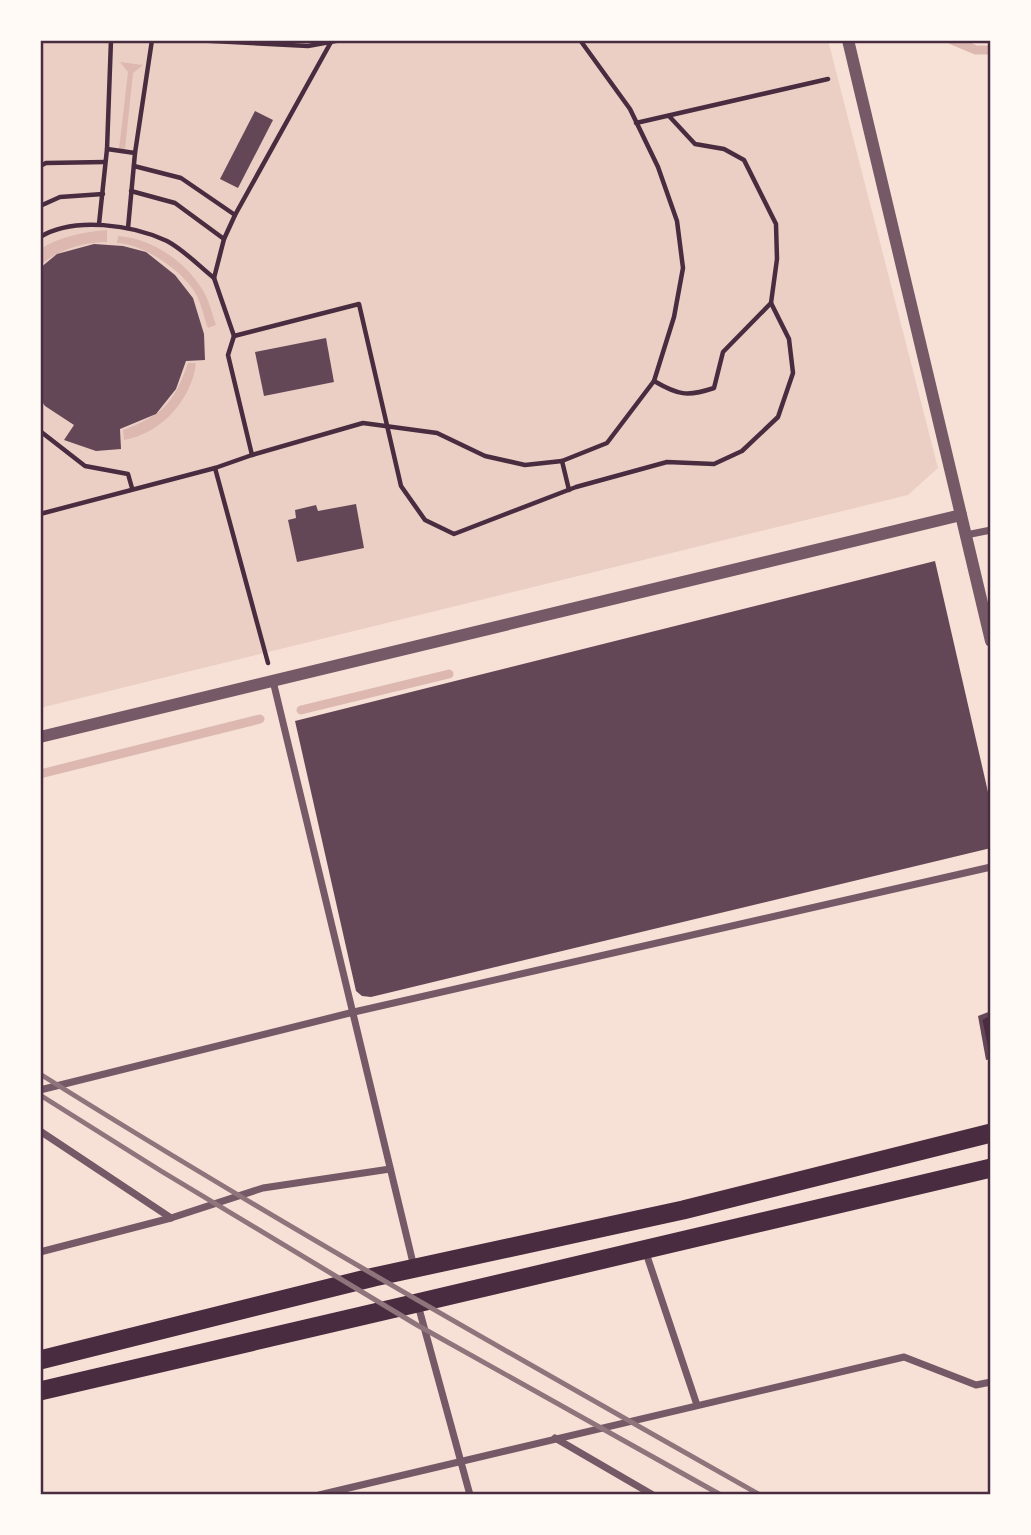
<svg xmlns="http://www.w3.org/2000/svg" width="1031" height="1535" viewBox="0 0 1031 1535" font-family="Overpass,sans-serif">
  <rect width="100%" height="100%" fill="#f7e1d7"/>
  <polygon fill="#ebcfc5" points="40,40 828,40 938,468 908,495 40,708"/>
  <g fill="#dcb8b0">
    <polygon points="120,62 143,65 133,73 125,149 119,149 128,72"/>
    <path d="M107,230V242C82,242 59,250 40,265V249C62,236 83,232 107,230Z"/>
    <path d="M118,236C151,238 185,261 202,289C209,299 212,314 216,325L208,328C204,318 202,306 197,296C185,272 144,244 117,243Z"/>
    <path d="M188,363H196C192,400 160,434 124,440L123,430C163,415 174,403 188,363Z"/>
  </g>
  <g fill="none" stroke-linecap="round" stroke-linejoin="round">
    <g stroke="#dcb8b0" stroke-width="9">
      <polyline points="952,40 976,50 991,50"/>
      <polyline points="301,710 449,674"/>
      <polyline points="40,774 260,719"/>
    </g>
  </g>
  <g fill="#644757">
    <polygon points="255,111 273,120 238,188 220,179"/>
    <polygon points="94,244 123,246 146,252 175,275 193,298 204,334 205,360 186,361 176,389 156,414 120,429 121,449 96,451 64,440 74,425 45,406 40,399 40,268 57,254"/>
    <polygon points="326,338 334,382 264,396 255,352"/>
    <polygon points="356,504 364,548 297,562 288,520 296,518 295,510 316,505 318,511"/>
    <polygon points="935,561 991,805 991,848 371,997 362,996 356,991 295,721"/>
    <polygon points="991,1011 991,1059 986,1060 978,1016"/>
  </g>
  <g fill="none" stroke-linecap="round" stroke-linejoin="round">
    <g stroke="#4a2c40" stroke-width="4.5">
      <polyline points="193,40 308,46 341,40"/>
      <polyline points="331,42 235,215 224,239 214,278 234,336 359,304 401,486 425,520 454,534 576,487 667,462 714,464 742,451 778,417 793,373 789,339 771,303 777,259 776,224 744,160 724,149 695,144 669,116"/>
      <polyline points="636,123 828,79"/>
      <polyline points="107,149 135,153"/>
      <polyline points="40,166 46,163 105,162"/>
      <polyline points="134,166 181,178 235,215"/>
      <polyline points="131,191 175,203 224,239"/>
      <polyline points="40,206 60,197 103,194"/>
      <polyline points="99,224 107,149 111,40"/>
      <polyline points="128,228 135,153 152,40"/>
      <path d="M40,237C74,216 133,225 167,241C184,250 199,266 214,278"/>
      <polyline points="234,336 228,355 252,455"/>
      <path d="M654,381C678,395 687,397 714,388L723,352L771,303"/>
      <polyline points="40,431 85,466 128,474 132,488"/>
      <polyline points="562,461 569,490"/>
      <polyline points="215,468 268,663"/>
      <polyline points="40,514 215,468 252,455 363,423 437,433 485,456 525,465 562,461 607,443 654,381 674,317 683,268 677,221 658,167 630,109 580,40"/>
      <polyline points="991,1018 985,1021 991,1050"/>
    </g>
    <g stroke="#755966" stroke-width="7">
      <polyline points="966,535 991,530"/>
      <polyline points="273,681 414,1267"/>
      <polyline points="40,1090 354,1012 991,867"/>
      <polyline points="40,1131 171,1218 40,1252"/>
      <polyline points="171,1218 263,1188 390,1169"/>
      <polyline points="646,1253 697,1405"/>
      <polyline points="418,1305 470,1495"/>
      <polyline points="555,1438 653,1495"/>
      <polyline points="319,1495 904,1357 976,1385 991,1382"/>
    </g>
    <g stroke="#755966" stroke-width="12">
      <polyline points="848,40 991,641"/>
      <polyline points="40,737 961,515"/>
    </g>
    <g stroke="#4a2c40" stroke-width="19">
      <polyline points="40,1360 374,1277 683,1210 991,1133"/>
      <path d="M40,1391C357,1316 674,1245 991,1168"/>
    </g>
    <g stroke="#8f747c" stroke-width="5">
      <path d="M40,1074C276,1222 518,1358 760,1495"/>
      <polyline points="40,1095 161,1171 417,1325 721,1495"/>
    </g>
  </g>
  <rect width="1031" height="1535" fill="none" stroke="#fffaf5" stroke-width="84"/>
  <rect x="42" y="42" width="947" height="1451" fill="none" stroke="#4a2c40" stroke-width="2.5"/>
</svg>
